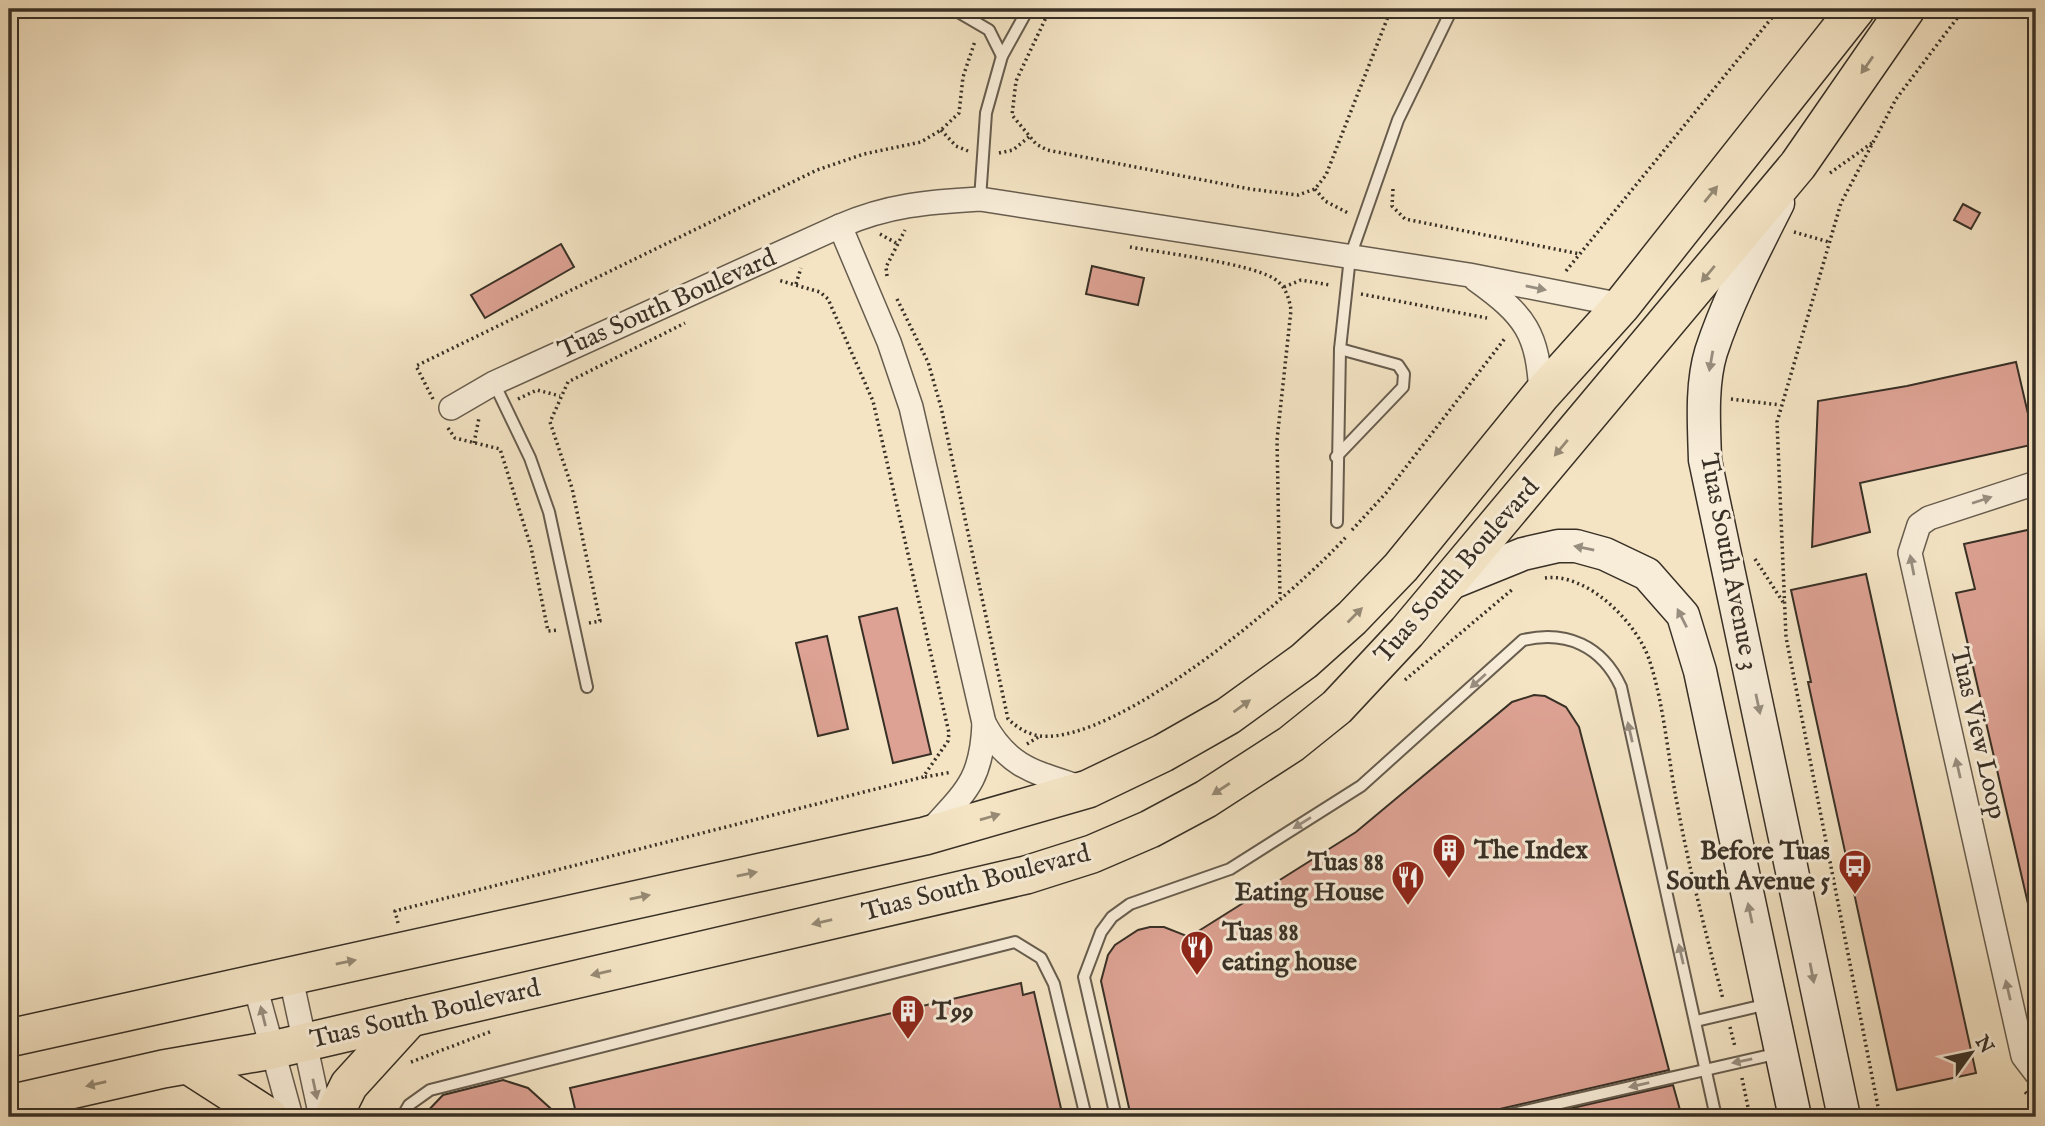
<svg xmlns="http://www.w3.org/2000/svg" width="2045" height="1126" viewBox="0 0 2045 1126" font-family="'IM FELL English',serif">
  <rect width="100%" height="100%" fill="#f4e4c4"/>
  <filter id="stains"><feTurbulence type="fractalNoise" baseFrequency=".00286" numOctaves="4"/><feColorMatrix values="0 0 0 0 .2 0 0 0 0 .09 0 0 0 0 .02 0 0 0 .5 -.17"/></filter>
  <radialGradient id="worn" r=".72"><stop offset=".6" stop-color="#630" stop-opacity="0"/><stop offset="1" stop-color="#630" stop-opacity=".3"/></radialGradient>
  <g fill="#dda293" stroke="#383026" stroke-width="2">
    <polygon points="1963,204 1980,213 1971,229 1954,220"/>
    <polygon points="561,244 574,267 485,318 471,295"/>
    <polygon points="1092,266 1144,278 1138,305 1086,294"/>
    <polygon points="2016,362 2035,444 1860,483 1870,532 1812,547 1818,401 1907,386"/>
    <polygon points="2032,529 2036,546 2036,908 2029,908 1956,593 1975,589 1964,544"/>
    <polygon points="1866,574 1976,1073 1897,1090 1808,682 1811,682 1791,590"/>
    <polygon points="897,608 931,754 893,763 859,617"/>
    <polygon points="827,636 848,729 818,736 796,643"/>
    <polygon points="1534,695 1545,696 1566,707 1579,727 1669,1070 1465,1117 1131,1117 1101,981 1108,955 1115,945 1138,930 1150,927 1164,927 1189,937 1356,832 1512,702"/>
    <polygon points="1021,983 1023,995 1034,992 1063,1117 577,1117 570,1088"/>
    <polygon points="503,1080 528,1088 560,1117 422,1117 443,1095"/>
    <polygon points="1673,1085 1682,1117 1561,1117 1559,1111"/>
  </g>
  <g fill="none" stroke-linecap="round" stroke-linejoin="round">
    <defs>
      <g id="lane">
        <polyline points="953,9 989,30 1002,56"/>
        <polyline points="980,199 986,113 1002,56 1028,9"/>
        <polyline points="494,383 530,458 549,512 587,687"/>
        <polyline points="1336,457 1403,387 1404,374 1398,365 1340,349"/>
        <polyline points="1337,522 1340,349 1350,257 1398,120 1452,9"/>
        <polyline points="1696,1021 1768,1004"/>
        <polyline points="402,1117 409,1105 430,1090 1015,942 1041,958 1054,984 1086,1117"/>
        <path d="M1116,1117L1084,977L1101,932L1112,917L1130,904L1230,869L1361,786L1523,640C1567,630 1602,646 1621,687L1716,1117"/>
        <polyline points="1499,1117 1779,1053"/>
      </g>
      <g id="street">
        <path d="M840,226L889,342L911,407L984,723C982,781 965,792 928,833"/>
        <path d="M1476,280C1526,316 1538,333 1541,395"/>
        <path d="M451,408L494,383L840,226C888,205 928,202 980,199L1469,275L1622,305"/>
        <polyline points="2036,483 1929,518 1919,525 1910,553 2023,1056 2036,1073"/>
        <path d="M984,723C1009,770 1039,773 1086,789"/>
        <polyline points="290,974 321,1117"/>
        <polyline points="254,982 291,1117"/>
      </g>
      <g id="secondary">
        <path d="M1778,203C1754,251 1728,300 1711,352C1701,385 1704,425 1705,460L1844,1117"/>
        <polyline points="1444,586 1523,554 1558,546 1576,546 1605,554 1647,574 1683,615 1700,671 1795,1117"/>
      </g>
      <g id="primary">
        <polyline points="9,1038 925,836 1088,789 1163,753 1228,716 1304,661 1352,618 1401,567 1541,395 1622,305 1856,9"/>
        <polyline points="188,1065 269,1117"/>
        <polyline points="9,1104 163,1069 272,1050 1026,875 1092,854 1150,829 1206,799 1291,744 1337,707 1407,632 1798,165 1906,9"/>
        <polyline points="333,1117 349,1085 410,1018"/>
      </g>
    </defs>
    <use href="#lane" stroke="#675d4e" stroke-width="14"/>
    <use href="#street" stroke="#675d4e" stroke-width="26"/>
    <use href="#secondary" stroke="#383026" stroke-width="35"/>
    <use href="#primary" stroke="#383026" stroke-width="40"/>
    <g stroke="#383026" stroke-width="3.5" stroke-dasharray="2 3.5" stroke-linecap="butt">
      <polyline points="1050,9 1016,81 1012,115 1036,144 1047,150 1250,189 1298,195 1315,189 1326,175 1391,9"/>
      <polyline points="941,130 956,146 968,151"/>
      <polyline points="999,153 1013,150 1030,136"/>
      <polyline points="1830,173 1872,143"/>
      <polyline points="1315,189 1325,201 1350,214"/>
      <polyline points="1393,189 1392,206 1405,219 1580,254"/>
      <polyline points="1794,232 1829,242"/>
      <polyline points="880,234 896,243"/>
      <path d="M1130,247C1164,253 1247,263 1273,278C1285,285 1289,297 1291,310L1277,440L1280,598"/>
      <polyline points="1566,271 1779,9"/>
      <polyline points="887,276 886,267 905,230"/>
      <polyline points="796,284 801,268"/>
      <polyline points="1284,287 1301,280 1330,285"/>
      <polyline points="1361,294 1487,318"/>
      <path d="M897,299L928,362L941,407L1008,719C1018,728 1027,734 1040,736C1119,744 1295,593 1347,536"/>
      <polyline points="433,399 416,366 817,170 864,154 921,142 941,130 959,113 963,77 975,41"/>
      <polyline points="518,399 537,390 560,396"/>
      <polyline points="1731,399 1780,405"/>
      <polyline points="448,428 455,438 500,449 531,547 548,631 558,630"/>
      <polyline points="474,443 479,418"/>
      <polyline points="1352,530 1386,493 1506,337"/>
      <polyline points="1755,559 1783,602"/>
      <path d="M1545,578C1587,572 1638,623 1650,662C1664,705 1668,758 1677,803C1689,869 1706,934 1723,999"/>
      <polyline points="589,623 600,621 572,488 550,422 568,382 685,323"/>
      <polyline points="1405,680 1514,588"/>
      <polyline points="1027,744 1040,736"/>
      <polyline points="925,777 952,772"/>
      <polyline points="398,923 395,911 923,777 948,741 949,733 873,401 828,299 820,292 778,280"/>
      <polyline points="1730,1027 1735,1047"/>
      <polyline points="411,1062 492,1031"/>
      <polyline points="1742,1078 1750,1117"/>
      <polyline points="2025,1092 2036,1102"/>
      <polyline points="156,1117 177,1111 205,1111"/>
      <polyline points="1880,1117 1786,637 1777,422 1841,203 1896,99 1964,9"/>
    </g>
    <use href="#lane" stroke="#f8edd9" stroke-width="10"/>
    <use href="#street" stroke="#f8edd9" stroke-width="23"/>
    <use href="#secondary" stroke="#f8edd9" stroke-width="32"/>
    <use href="#primary" stroke="#f4e4c4" stroke-width="37"/>
  </g>
  <defs><path id="oneway-solid" d="M-6-.8H1V-3.2L6.5 0L1 3.2V.8H-6Z" transform="scale(1.75)"/></defs>
  <g fill="#968a75">
    <use href="#oneway-solid" transform="translate(1867 65) rotate(125)"/>
    <use href="#oneway-solid" transform="translate(1711 194) rotate(-51)"/>
    <use href="#oneway-solid" transform="translate(1708 274) rotate(130)"/>
    <use href="#oneway-solid" transform="translate(1561 448) rotate(130)"/>
    <use href="#oneway-solid" transform="translate(1355 615) rotate(-45)"/>
    <use href="#oneway-solid" transform="translate(1242 706) rotate(-36)"/>
    <use href="#oneway-solid" transform="translate(1221 789) rotate(147)"/>
    <use href="#oneway-solid" transform="translate(990 817) rotate(-16)"/>
    <use href="#oneway-solid" transform="translate(747 874) rotate(-12)"/>
    <use href="#oneway-solid" transform="translate(640 897) rotate(-12)"/>
    <use href="#oneway-solid" transform="translate(822 922) rotate(167)"/>
    <use href="#oneway-solid" transform="translate(346 962) rotate(-12)"/>
    <use href="#oneway-solid" transform="translate(601 973) rotate(167)"/>
    <use href="#oneway-solid" transform="translate(96 1084) rotate(167)"/>
  </g>
  <g fill="#988e80">
    <use href="#oneway-solid" transform="translate(1536 288) rotate(11)"/>
    <use href="#oneway-solid" transform="translate(1711 361) rotate(100)"/>
    <use href="#oneway-solid" transform="translate(1982 500) rotate(-18)"/>
    <use href="#oneway-solid" transform="translate(1584 548) rotate(-168)"/>
    <use href="#oneway-solid" transform="translate(1912 565) rotate(-101)"/>
    <use href="#oneway-solid" transform="translate(1682 618) rotate(-117)"/>
    <use href="#oneway-solid" transform="translate(1478 681) rotate(138)"/>
    <use href="#oneway-solid" transform="translate(1758 704) rotate(78)"/>
    <use href="#oneway-solid" transform="translate(1630 732) rotate(-103)"/>
    <use href="#oneway-solid" transform="translate(1958 768) rotate(-103)"/>
    <use href="#oneway-solid" transform="translate(1302 823) rotate(148)"/>
    <use href="#oneway-solid" transform="translate(1750 913) rotate(-102)"/>
    <use href="#oneway-solid" transform="translate(1681 954) rotate(-103)"/>
    <use href="#oneway-solid" transform="translate(1812 973) rotate(79)"/>
    <use href="#oneway-solid" transform="translate(2008 990) rotate(-103)"/>
    <use href="#oneway-solid" transform="translate(263 1016) rotate(-104)"/>
    <use href="#oneway-solid" transform="translate(1742 1061) rotate(168)"/>
    <use href="#oneway-solid" transform="translate(1639 1085) rotate(167)"/>
    <use href="#oneway-solid" transform="translate(315 1089) rotate(78)"/>
  </g>
  <defs>
    <symbol id="building-pin" viewBox="-11 -11 22 30"><path d="M0 17L-7.5 6A9.5 9.5 0 1 1 7.5 6Z" fill="#8f2418" stroke="#f8edd9"/><path d="M-4-6H4V6H1V3H-1V6H-4ZM-2.5-4.3h1.7v1.8h-1.7ZM.8-4.3h1.7v1.8H.8ZM-2.5-1h1.7V.8h-1.7ZM.8-1h1.7V.8H.8Z" fill="#fff"/></symbol>
    <symbol id="bus-pin" viewBox="-11 -11 22 30"><path d="M0 17L-7.5 6A9.5 9.5 0 1 1 7.5 6Z" fill="#8f2418" stroke="#f8edd9"/><path d="M-5-6H5V4H4V6H2V4H-2V6H-4V4H-5ZM-3.5-4V0h7V-4ZM-3.5 1.2v1.5H-2V1.2ZM2 1.2v1.5H3.5V1.2Z" fill="#fff"/></symbol>
    <symbol id="restaurant-pin" viewBox="-11 -11 22 30"><path d="M0 17L-7.5 6A9.5 9.5 0 1 1 7.5 6Z" fill="#8f2418" stroke="#f8edd9"/><path d="M-5-6h1v4h1v-4h1v4h1v-4h1v5L-1.5 .5V6h-2V.5L-5-1ZM5-6V6H3V1.5H1.5Q1.5-4 5-6Z" fill="#fff"/></symbol>
  </defs>
  <g fill-rule="evenodd">
    <use href="#building-pin" x="1430" y="831" width="38" height="52"/>
    <use href="#bus-pin" x="1836" y="847" width="38" height="52"/>
    <use href="#restaurant-pin" x="1389" y="858" width="38" height="52"/>
    <use href="#restaurant-pin" x="1178" y="928" width="38" height="52"/>
    <use href="#building-pin" x="889" y="992" width="38" height="52"/>
  </g>
  <g text-anchor="middle" dominant-baseline="central" stroke-width="6" stroke-linejoin="round" paint-order="stroke">
    <g font-size="26" fill="#383026" stroke="#f8edd9">
      <text transform="translate(667 304) rotate(-24)">Tuas South Boulevard</text>
      <text transform="translate(1729 562) rotate(79)">Tuas South Avenue 3</text>
      <text transform="translate(1457 571) rotate(-49)">Tuas South Boulevard</text>
      <text transform="translate(1978 733) rotate(77)">Tuas View Loop</text>
      <text transform="translate(976 883) rotate(-15)">Tuas South Boulevard</text>
      <text transform="translate(425 1014) rotate(-13)">Tuas South Boulevard</text>
    </g>
    <g font-size="26" font-weight="bold" fill="#383026" stroke="#f8edd9" text-anchor="start">
      <text x="1474" y="850">The Index</text>
      <text x="1830" y="851" text-anchor="end">Before Tuas<tspan x="1830" dy="30">South Avenue 5</tspan></text>
      <text x="1384" y="862" text-anchor="end">Tuas 88<tspan x="1384" dy="30">Eating House</tspan></text>
      <text x="1222" y="932">Tuas 88<tspan x="1222" dy="30">eating house</tspan></text>
      <text x="932" y="1011">T99</text>
    </g>
  </g>
  <rect width="2045" height="1126" fill="none" stroke="#f4e4c4" stroke-width="35"/>
  <rect x="10" y="10" width="2024" height="1105" fill="none" stroke="#383026" stroke-width="3.5"/>
  <rect x="18" y="18" width="2010" height="1091" fill="none" stroke="#383026" stroke-width="2"/>
  <g transform="translate(1971 1053) rotate(57)" stroke="#f8edd9" stroke-width="5" paint-order="stroke">
  <path d="M0-5L12 26L0 18L-12 26Z" fill="#383026"/>
  <text y="-10" font-size="19" font-weight="bold" text-anchor="middle" fill="#383026">N</text>
  </g>
  <rect width="100%" height="100%" filter="url(#stains)"/>
  <rect width="100%" height="100%" fill="url(#worn)"/>
</svg>
